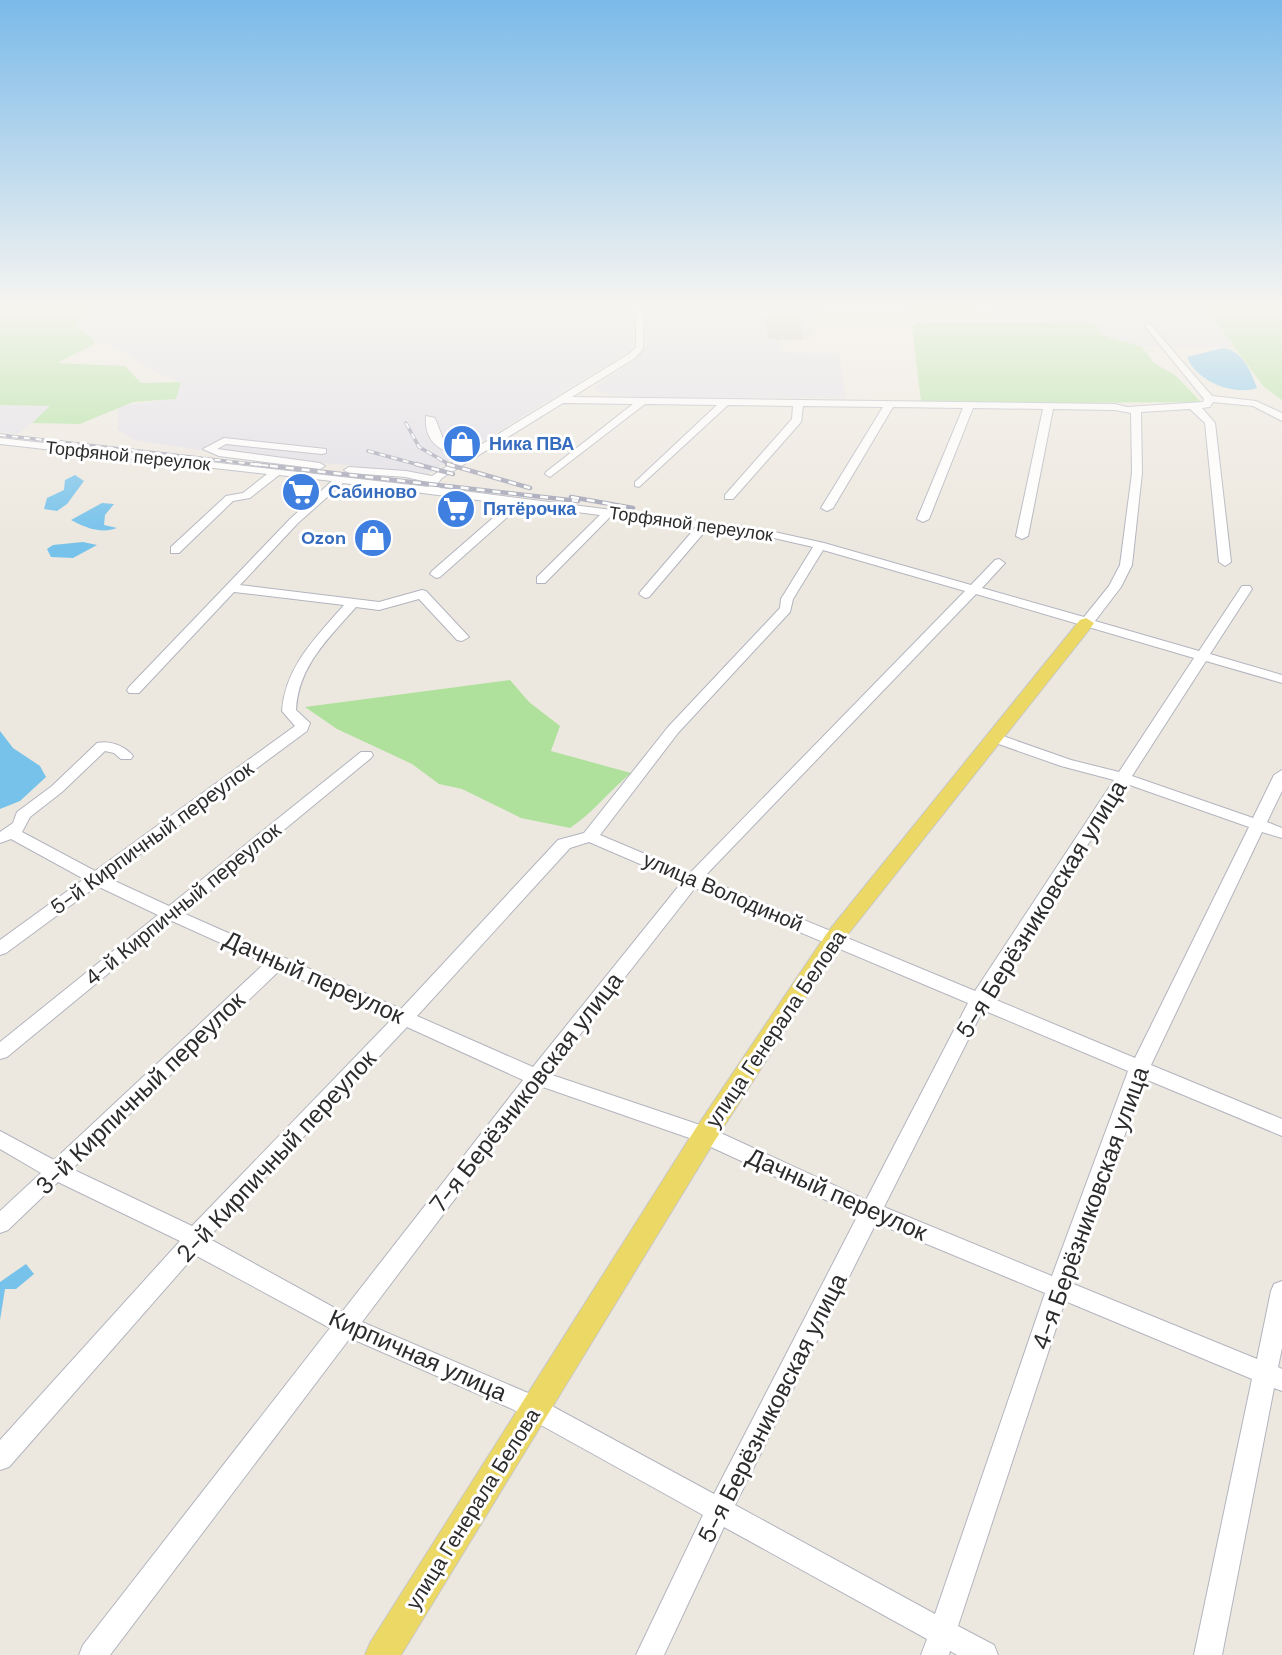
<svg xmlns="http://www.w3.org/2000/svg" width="1282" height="1655" viewBox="0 0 1282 1655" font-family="'DM Sans',sans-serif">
  <rect width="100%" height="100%" fill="#ede8df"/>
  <g fill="#e1dfe6">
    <polygon points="94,306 630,306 632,350 428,474 192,449 135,440 118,430 118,406 176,399 180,382 151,370 124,352 94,340 74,325"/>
    <polygon points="644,306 821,306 827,315 810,315 813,339 780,339 780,349 782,352 839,353 846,398 632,397 597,392 594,387 636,359 647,344"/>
    <polygon points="995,306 1204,306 1234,347 1142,347 1102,335 1097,326 1089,322 998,319"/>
    <polygon points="0,405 51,406 18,434 0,432"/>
  </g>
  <g fill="#afe19d">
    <polygon points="0,306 94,306 75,325 94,340 93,345 57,363 125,366 141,383 181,382 176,399 133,402 80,424 32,423 50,406 0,405"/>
    <polygon points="897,306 995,306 934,316"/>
    <polygon points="1204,306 1282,306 1282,400 1263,386"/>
    <polygon points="960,322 1090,322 1097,326 1102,335 1142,347 1154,363 1175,375 1201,402 1002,403 921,401 912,326 917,323"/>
    <path d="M510,680L529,702L560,726L551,751L631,773C609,791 594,812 570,828L521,818L462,789L439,784L412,764L337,729L305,707Z"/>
  </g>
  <g fill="#76c2eb">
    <path d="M1223,348C1243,351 1250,370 1257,388C1233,396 1196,381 1187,357Z"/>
    <polygon points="75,475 84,481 67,504 57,511 44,509 47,498 64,490 65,480"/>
    <path d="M102,503L114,504L105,515L104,525L117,528C102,534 85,528 71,520Z"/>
    <polygon points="83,542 97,545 73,558 51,557 47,549 53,545"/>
    <polygon points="0,731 13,748 40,766 46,777 20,801 0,809"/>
    <polygon points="26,1264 34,1274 16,1289 5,1289 0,1320 0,1282"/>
  </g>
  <polygon fill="#c9c6bd" stroke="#c8c4b8" stroke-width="2" points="767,318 799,318 802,339 769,338"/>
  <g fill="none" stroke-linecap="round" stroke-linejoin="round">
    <defs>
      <g id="minor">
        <path d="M636,306H644L643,349L635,358L572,397L1115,404L1127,407L1203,402L1204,399L1145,326L1149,323L1212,396L1256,401L1282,413V421L1253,406L1213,402L1210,407L1202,408L1215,423L1231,562L1225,566L1219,562L1205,423L1190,409L1141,412L1142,473L1132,565L1121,587L1095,621L1199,651L1242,586H1250L1252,589L1210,654L1282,675V683L1206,661L1132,776L1253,818L1274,775L1282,770V791L1267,822L1282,828V838L1262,832L1151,1065L1282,1119V1136L1145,1079L1071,1283L1257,1359L1271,1291L1274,1284L1282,1281V1348L1278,1367L1282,1369V1391L1274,1388L1222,1655H1194L1252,1379L1065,1301L958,1626L994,1645L998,1655H957L950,1651L949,1655H921L927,1639L724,1527L664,1655H636L703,1515L512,1409L350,1338L110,1655H79L83,1645L330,1328L195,1255L9,1467L0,1470V1440L180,1241L58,1182L8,1230L0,1233V1211L41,1173L0,1149V1131L54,1160L265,963L172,921L7,1057L0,1059V1042L158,915L97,886L6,953L0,955V940L84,879L11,839L0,843V832L13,823L17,812L52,786L97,743C110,740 125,746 133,756L131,759H121L114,753L105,751L62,792L30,817L22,832L95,871L295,726L282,711C285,667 316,637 344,605L234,592L139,693H129L127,690L129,687L290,519L332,481L279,475L250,498L233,501L179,553H171V547L226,496L243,493L267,474L0,444V438L429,487L427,482L406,477L349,473L344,470L349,467L406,471L432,476L461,457C439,451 424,441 426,416L435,418L445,444L469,452L629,354L636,347ZM563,403L633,404L546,472L545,474L550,477L645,404L717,405L635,482V486L639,487L728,405L793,406L792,419L725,495V499H733L801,422L803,406L883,407L821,508L827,511L833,508L893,407L963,408L917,519L923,522L929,519L973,408L1043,409L1016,536L1022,539L1028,536L1053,409L1115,410L1131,413L1132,473L1120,565L1109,586L1084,617L982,588L1005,563L999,559L995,560L971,585L824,543L761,529L440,488L438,483L442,478ZM343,483L509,504L432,571L430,574L436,578L440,577L521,505L600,515L537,577V583H545L611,516L696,527L641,591L639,594L645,598L649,597L707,529L761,535L813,547L781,599L780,608L668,727L584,833L558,840L401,1009L183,913L371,758L373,755L371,752H361L169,906L108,878L307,731L310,723L296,710C298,666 329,638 356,607L379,610L419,599L457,640L462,641L469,637L426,591L422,590L379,602L240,585L298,523ZM823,550L965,591L690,873L600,835L678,733L790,612L793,599ZM976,594L1194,658L1119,772L1071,760L1000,735H990L988,738L990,741L1061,766L1114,780L975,991L703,878ZM1127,784L1249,827L1135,1058L989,997ZM589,842L682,882L533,1067L417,1016L570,848ZM695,888L968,1003L866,1200L712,1129L549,1074ZM280,970L391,1020L192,1226L72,1169ZM983,1010L1128,1071L1052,1276L884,1207ZM407,1027L523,1080L342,1312L208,1238ZM540,1086L698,1141L858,1215L714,1494L528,1393L362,1322ZM876,1223L1045,1293L935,1614L735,1505Z"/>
        <polygon points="224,438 326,449 326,453 322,454 226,444 217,449 320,463 325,466 320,469 219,456 203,449"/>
      </g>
      <polygon id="major" points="1086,618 1094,623 1092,626 841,943 714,1142 401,1655 365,1655 370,1643 696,1128 827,933 1080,620"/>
    </defs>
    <use href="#minor" stroke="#b2b4bf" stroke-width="2"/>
    <use href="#major" stroke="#c8c8c8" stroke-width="2"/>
    <use href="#minor" fill="#fff" fill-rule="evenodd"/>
    <use href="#major" fill="#ecd865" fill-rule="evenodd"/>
    <defs>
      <g id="rail-far1">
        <polyline points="406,423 419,447 452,466"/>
        <polyline points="0,435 270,466"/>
        <polyline points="368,451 423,466"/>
      </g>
      <g id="rail">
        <polyline points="254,464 578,501"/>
        <polyline points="416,464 453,474"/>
        <polyline points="447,464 530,488"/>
        <polyline points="571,497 633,508"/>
      </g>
    </defs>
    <use href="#rail-far1" stroke="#a1a3b5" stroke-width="3.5"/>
    <use href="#rail" stroke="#a1a3b5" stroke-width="4.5"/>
    <use href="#rail-far1" stroke="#fff" stroke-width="2" stroke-dasharray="6" stroke-linecap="butt"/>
    <use href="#rail" stroke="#fff" stroke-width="2.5" stroke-dasharray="8" stroke-linecap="butt"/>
  </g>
  <linearGradient id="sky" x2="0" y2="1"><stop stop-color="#7abae9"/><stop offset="0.57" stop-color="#f7f5f1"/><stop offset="1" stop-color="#f7f5f1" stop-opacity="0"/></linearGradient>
  <rect width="1282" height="538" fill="url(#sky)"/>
  <defs>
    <symbol id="shop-disc" viewBox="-11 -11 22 22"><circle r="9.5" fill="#3f7fe0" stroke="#fff"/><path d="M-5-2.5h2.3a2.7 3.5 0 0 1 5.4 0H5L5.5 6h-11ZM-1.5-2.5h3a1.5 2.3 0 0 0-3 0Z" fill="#fff"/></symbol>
    <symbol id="supermarket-disc" viewBox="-11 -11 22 22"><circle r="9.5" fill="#3f7fe0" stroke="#fff"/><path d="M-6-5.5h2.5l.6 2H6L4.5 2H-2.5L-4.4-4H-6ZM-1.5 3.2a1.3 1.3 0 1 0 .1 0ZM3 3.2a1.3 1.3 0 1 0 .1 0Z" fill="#fff"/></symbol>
  </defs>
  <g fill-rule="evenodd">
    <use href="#shop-disc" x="440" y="422" width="44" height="44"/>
    <use href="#supermarket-disc" x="279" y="470" width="44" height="44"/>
    <use href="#supermarket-disc" x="434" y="487" width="44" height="44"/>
    <use href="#shop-disc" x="351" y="516" width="44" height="44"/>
  </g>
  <g text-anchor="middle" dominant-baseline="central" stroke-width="6" stroke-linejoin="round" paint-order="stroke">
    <g font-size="18" font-weight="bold" fill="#366cbe" stroke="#fff" text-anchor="start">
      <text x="489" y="444">Ника ПВА</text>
      <text x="328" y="492">Сабиново</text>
      <text x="483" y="509">Пятёрочка</text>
      <text x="346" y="538" text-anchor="end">Ozon</text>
    </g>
    <g font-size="18" fill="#2c2c2c" stroke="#fff">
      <text transform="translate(128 456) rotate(6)">Торфяной переулок</text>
      <text transform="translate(691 524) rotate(8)">Торфяной переулок</text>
    </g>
    <g font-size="21" fill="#2c2c2c" stroke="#fff">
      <text transform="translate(152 838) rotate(-36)">5-й Кирпичный переулок</text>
      <text transform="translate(723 892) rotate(23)">улица Володиной</text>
      <text transform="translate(183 904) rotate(-39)">4-й Кирпичный переулок</text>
      <text transform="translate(776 1029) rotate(-56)">улица Генерала Белова</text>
      <text transform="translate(473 1509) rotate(-58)">улица Генерала Белова</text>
    </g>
    <g font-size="24" fill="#2c2c2c" stroke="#fff">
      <text transform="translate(1041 909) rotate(-58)">5-я Берёзниковская улица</text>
      <text transform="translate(314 977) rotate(24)">Дачный переулок</text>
      <text transform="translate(526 1092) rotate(-52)">7-я Берёзниковская улица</text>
      <text transform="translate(140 1093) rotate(-44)">3-й Кирпичный переулок</text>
      <text transform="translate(276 1156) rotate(-47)">2-й Кирпичный переулок</text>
      <text transform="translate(837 1194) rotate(24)">Дачный переулок</text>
      <text transform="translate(1090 1208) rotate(-70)">4-я Берёзниковская улица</text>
      <text transform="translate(418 1355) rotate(24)">Кирпичная улица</text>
      <text transform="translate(772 1408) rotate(-63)">5-я Берёзниковская улица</text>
    </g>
  </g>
</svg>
